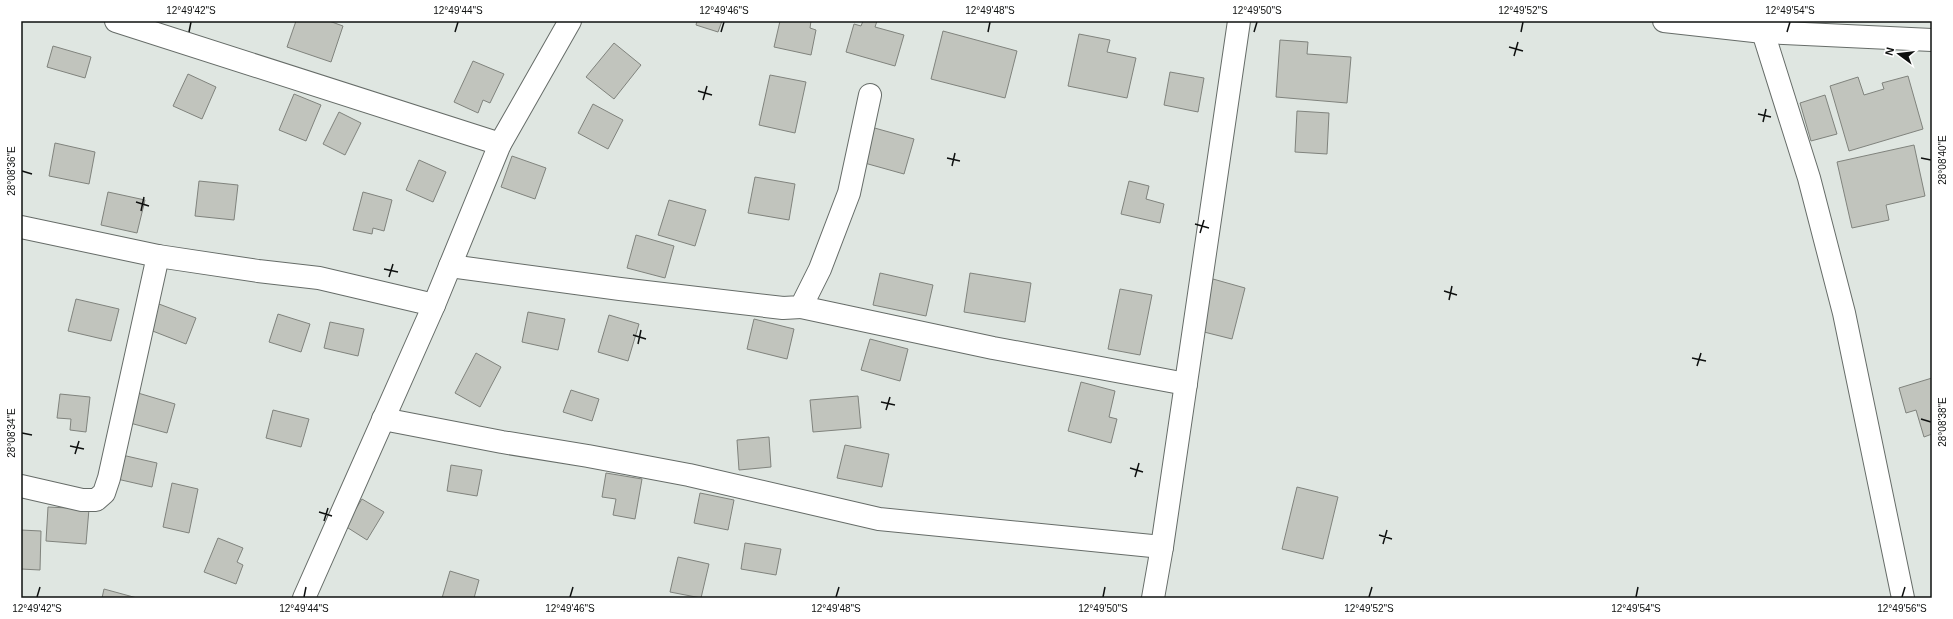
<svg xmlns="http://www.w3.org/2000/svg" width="1953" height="619" viewBox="0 0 1953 619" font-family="Arial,sans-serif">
  <rect width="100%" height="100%" fill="#dfe6e1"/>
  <g fill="#c1c4bd" stroke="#80837d">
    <polygon points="296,21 329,21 343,26 331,62 287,47"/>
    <polygon points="697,21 722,21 718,32 696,25"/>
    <polygon points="780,21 811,21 810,28 816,30 811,55 774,47"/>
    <polygon points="863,21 877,21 875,27 904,35 895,66 846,52 854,24 861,26"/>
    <polygon points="943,31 1017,51 1005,98 931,79"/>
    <polygon points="1079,34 1110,40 1107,52 1136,58 1127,98 1068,86"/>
    <polygon points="1280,40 1308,42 1307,54 1351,57 1347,103 1276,97"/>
    <polygon points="614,43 641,65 614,99 586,77"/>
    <polygon points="53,46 91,57 85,78 47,67"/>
    <polygon points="473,61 504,74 490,103 483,100 478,113 454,102"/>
    <polygon points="1170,72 1204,78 1198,112 1164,105"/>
    <polygon points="188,74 216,87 202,119 173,106"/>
    <polygon points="770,75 806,82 795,133 759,125"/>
    <polygon points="1908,76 1923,129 1849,151 1830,86 1858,77 1864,95 1884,89 1882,83"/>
    <polygon points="294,94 321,105 306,141 279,130"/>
    <polygon points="1825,95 1837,134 1811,141 1800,103"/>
    <polygon points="593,104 623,120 608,149 578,133"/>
    <polygon points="1297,111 1329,113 1327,154 1295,152"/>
    <polygon points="339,112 361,123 345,155 323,144"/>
    <polygon points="871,127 914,139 904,174 861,162"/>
    <polygon points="55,143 95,152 89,184 49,176"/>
    <polygon points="1914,145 1925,196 1886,205 1889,220 1852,228 1837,162"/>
    <polygon points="512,156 546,168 535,199 501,187"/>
    <polygon points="419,160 446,172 433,202 406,190"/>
    <polygon points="755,177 795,184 789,220 748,213"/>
    <polygon points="199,181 238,185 234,220 195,216"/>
    <polygon points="1129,181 1149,186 1146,199 1164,204 1160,223 1121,214"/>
    <polygon points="108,192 145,200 137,233 101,225"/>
    <polygon points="363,192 392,200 384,231 373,228 372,234 353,230"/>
    <polygon points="669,200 706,210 695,246 658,235"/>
    <polygon points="636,235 674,246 665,278 627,268"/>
    <polygon points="880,273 933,285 926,316 873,305"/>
    <polygon points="970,273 1031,283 1025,322 964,312"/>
    <polygon points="1213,279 1245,288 1232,339 1200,331"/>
    <polygon points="1120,289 1152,295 1140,355 1108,349"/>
    <polygon points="76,299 119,309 111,341 68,331"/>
    <polygon points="159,304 196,318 186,344 150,330"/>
    <polygon points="528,312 565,319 558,350 522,342"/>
    <polygon points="278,314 310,324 301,352 269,342"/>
    <polygon points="609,315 639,324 628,361 598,352"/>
    <polygon points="754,319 794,329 787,359 747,349"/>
    <polygon points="330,322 364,329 358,356 324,348"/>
    <polygon points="870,339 908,349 900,381 861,370"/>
    <polygon points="476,353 501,367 480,407 455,393"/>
    <polygon points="1932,378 1932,434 1924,437 1916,410 1906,413 1899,388"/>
    <polygon points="1081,382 1115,391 1109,417 1117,419 1111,443 1068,431"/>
    <polygon points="571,390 599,399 592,421 563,412"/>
    <polygon points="138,393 175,404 167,433 130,423"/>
    <polygon points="60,394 90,397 86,432 70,430 71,419 57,418"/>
    <polygon points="858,396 861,428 813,432 810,400"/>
    <polygon points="273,410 309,419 301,447 266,438"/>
    <polygon points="769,437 771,467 739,470 737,440"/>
    <polygon points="845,445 889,454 882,487 837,478"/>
    <polygon points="122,455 157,463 152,487 117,479"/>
    <polygon points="451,465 482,470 477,496 447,491"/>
    <polygon points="606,473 642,479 635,519 613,515 616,499 602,497"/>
    <polygon points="172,483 198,489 189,533 163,527"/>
    <polygon points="1297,487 1338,497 1323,559 1282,549"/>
    <polygon points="700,493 734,500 728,530 694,523"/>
    <polygon points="362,499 384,512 367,540 345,526"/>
    <polygon points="48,507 89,509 86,544 46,541"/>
    <polygon points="21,530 41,531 40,570 21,569"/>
    <polygon points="218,538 243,548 237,562 243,565 236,584 204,572"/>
    <polygon points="745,543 781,549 776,575 741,569"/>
    <polygon points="678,557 709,564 701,598 670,592"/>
    <polygon points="450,571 479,580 474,598 442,598"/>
    <polygon points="104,589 137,598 102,598"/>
  </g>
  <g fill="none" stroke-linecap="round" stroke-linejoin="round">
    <defs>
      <g id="minor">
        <polyline points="116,21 500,144"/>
        <polyline points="1664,21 1763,32 1932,40"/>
        <polyline points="1763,32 1809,178 1844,313 1903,598"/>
        <polyline points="21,227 158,256 258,271 319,278 434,305"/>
        <polyline points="450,266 620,289 783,308 801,307 820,269 849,193 870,95"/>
        <polyline points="801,307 993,348 1186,384"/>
        <polyline points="383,419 502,442 588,456 689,475 879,519 1162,547"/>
        <polyline points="21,486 82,500 96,500 104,493 109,478 158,256"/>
        <polyline points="304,598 434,305 500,144 570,21"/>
        <polyline points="1153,598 1162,547 1239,21"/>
      </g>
    </defs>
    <use href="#minor" stroke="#666c68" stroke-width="24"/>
    <use href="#minor" stroke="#fff" stroke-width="22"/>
  </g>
  <path fill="none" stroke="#0e100f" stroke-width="1.5" d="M189,32L191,22M455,32L458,22M721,32L724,22M988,32L990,22M1254,32L1257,22M1521,32L1523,22M1787,32L1790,22M1509,47L1523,51M1514,56L1518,42M698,91L712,95M703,100L707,86M1758,114L1771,117M1763,122L1766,109M947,158L960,161M1921,158L1931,160M952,166L955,153M22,171L32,174M136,202L149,206M141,211L144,197M1195,224L1209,228M1200,233L1204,220M384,269L398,272M389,277L393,264M1444,291L1457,295M1449,300L1452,286M633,335L646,339M638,344L641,330M1692,358L1706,361M1697,366L1701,353M881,402L895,405M886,410L890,397M1921,419L1931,422M22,433L32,435M70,446L84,449M75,454L79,441M1130,468L1143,472M1135,477L1139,463M319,512L332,516M324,521L328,508M1379,535L1392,539M1383,544L1387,530M37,597L40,587M304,597L306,587M570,597L573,587M836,597L839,587M1103,597L1105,587M1369,597L1372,587M1636,597L1638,587M1902,597L1905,587"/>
  <rect width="1953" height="619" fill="none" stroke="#ffffff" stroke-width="44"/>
  <g transform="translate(1899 54) rotate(285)" stroke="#ffffff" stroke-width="3" paint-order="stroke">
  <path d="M0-3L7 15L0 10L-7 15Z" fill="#0e100f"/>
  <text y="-6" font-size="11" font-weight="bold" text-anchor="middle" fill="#0e100f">N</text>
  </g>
  <rect x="22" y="22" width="1909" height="575" fill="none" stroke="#0e100f" stroke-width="1.5"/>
  <g font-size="10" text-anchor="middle" fill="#0e100f">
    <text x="191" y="14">12°49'42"S</text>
    <text x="458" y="14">12°49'44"S</text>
    <text x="724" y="14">12°49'46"S</text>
    <text x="990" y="14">12°49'48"S</text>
    <text x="1257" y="14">12°49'50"S</text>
    <text x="1523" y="14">12°49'52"S</text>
    <text x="1790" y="14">12°49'54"S</text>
    <text transform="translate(1942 160) rotate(-90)" y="4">28°08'40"E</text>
    <text transform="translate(11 171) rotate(-90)" y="4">28°08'36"E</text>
    <text transform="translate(1942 422) rotate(-90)" y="4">28°08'38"E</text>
    <text transform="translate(11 433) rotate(-90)" y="4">28°08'34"E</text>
    <text x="37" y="612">12°49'42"S</text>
    <text x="304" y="612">12°49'44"S</text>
    <text x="570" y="612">12°49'46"S</text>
    <text x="836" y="612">12°49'48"S</text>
    <text x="1103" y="612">12°49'50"S</text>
    <text x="1369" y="612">12°49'52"S</text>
    <text x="1636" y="612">12°49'54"S</text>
    <text x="1902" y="612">12°49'56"S</text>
  </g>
</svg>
